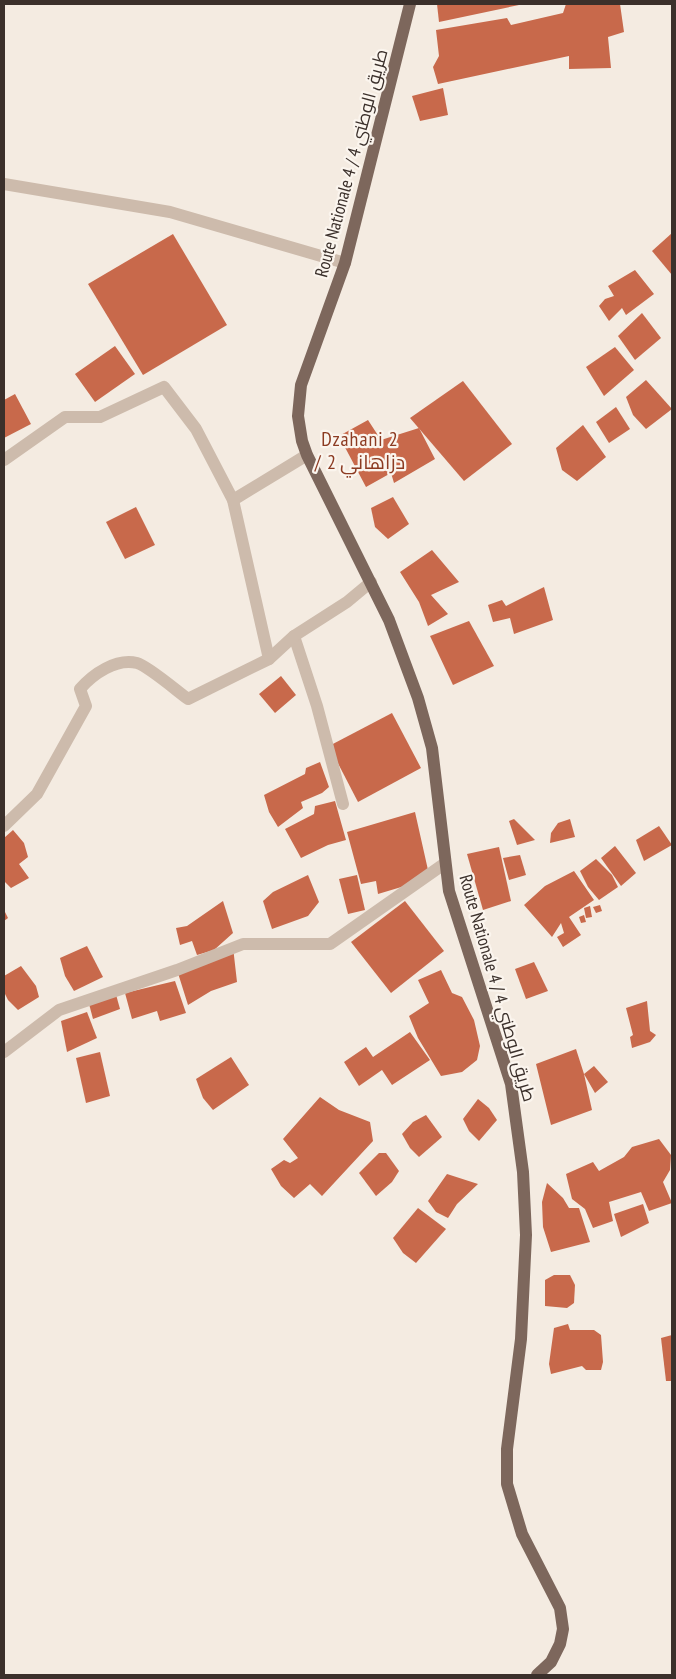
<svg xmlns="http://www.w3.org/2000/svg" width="676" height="1679" viewBox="0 0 676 1679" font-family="'PT Sans Narrow',Cairo,sans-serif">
  <rect width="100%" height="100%" fill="#f4ebe1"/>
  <g fill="#c8694b">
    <polygon points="437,4 519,4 519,5 439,22"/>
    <polygon points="566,4 620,4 624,32 608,37 611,68 569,69 569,56 438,84 433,67 439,56 436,30 507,18 511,25 563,13"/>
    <polygon points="443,88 448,115 420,121 412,96"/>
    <polygon points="672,233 672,275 652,251"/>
    <polygon points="173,234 227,325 143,375 88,284"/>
    <polygon points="635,270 654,294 626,315 622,308 609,321 599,306 605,299 614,296 608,286"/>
    <polygon points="642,313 661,338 635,360 618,336"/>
    <polygon points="115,346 135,374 95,402 75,374"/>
    <polygon points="615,347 634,370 604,396 586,367"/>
    <polygon points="646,380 672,409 646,429 633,415 626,397"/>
    <polygon points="463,381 512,444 464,481 410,418"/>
    <polygon points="15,394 31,424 4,438 4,400"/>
    <polygon points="616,407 630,429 609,443 596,422"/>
    <polygon points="368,420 381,440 419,428 435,459 394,483 391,473 366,487 339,436"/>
    <polygon points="583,425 606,457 577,481 562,470 556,448"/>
    <polygon points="393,497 409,524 388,539 375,527 371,508"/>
    <polygon points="136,507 155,545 125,559 106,522"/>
    <polygon points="432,550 459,582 431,595 448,614 428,626 419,602 400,572"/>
    <polygon points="544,587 553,620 514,634 510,618 493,622 488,605 502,600 506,606"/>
    <polygon points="469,621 494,666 453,685 430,636"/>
    <polygon points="281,676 296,695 275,713 259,694"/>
    <polygon points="392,713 421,768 358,802 329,746"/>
    <polygon points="320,762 329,787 322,793 301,802 303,808 278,827 269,812 264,795 305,774 306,768"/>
    <polygon points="335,801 346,840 328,845 301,858 285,829 314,814 315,806"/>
    <polygon points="415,812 428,870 408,885 378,894 376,881 361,884 347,832"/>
    <polygon points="514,819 535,840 517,845 509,821"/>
    <polygon points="570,819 575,837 550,843 551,833 558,823"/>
    <polygon points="659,826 672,845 644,861 636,840"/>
    <polygon points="13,830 24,843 28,857 19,864 29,878 11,888 4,881 4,838"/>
    <polygon points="615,846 636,873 621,886 601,858"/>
    <polygon points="499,847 511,901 483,910 467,854"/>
    <polygon points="520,855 526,875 509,880 503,858"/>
    <polygon points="596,859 612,875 618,887 599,900 588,887 580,871"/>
    <polygon points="574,871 594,900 569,917 581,935 563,947 557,937 564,933 561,923 552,937 524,905 545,886"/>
    <polygon points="308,875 319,902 308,916 272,929 263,901 273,892"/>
    <polygon points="357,875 365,910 348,914 339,879"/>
    <polygon points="223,901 233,933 214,950 197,955 192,941 180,945 176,928 187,926"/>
    <polygon points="405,901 444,951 391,993 351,942"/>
    <polygon points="600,905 602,911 596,913 593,907"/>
    <polygon points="590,906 592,917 586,918 584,908"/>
    <polygon points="4,910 8,918 4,921"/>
    <polygon points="584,915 586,922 581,923 579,917"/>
    <polygon points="87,946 103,977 74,991 65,976 60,958"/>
    <polygon points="233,947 237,982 211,991 188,1005 177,970"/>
    <polygon points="534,962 548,991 526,999 515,969"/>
    <polygon points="21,966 36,986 39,997 18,1010 8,1000 4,992 4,976"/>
    <polygon points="441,970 452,993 462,997 474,1020 480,1046 477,1060 462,1072 441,1076 418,1038 409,1016 429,1003 418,980"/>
    <polygon points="175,981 186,1013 160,1021 157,1011 132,1019 125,993"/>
    <polygon points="115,991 120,1009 93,1019 88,1000"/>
    <polygon points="647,1001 650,1031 656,1035 650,1042 632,1048 630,1037 633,1035 626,1008"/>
    <polygon points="87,1012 97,1038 67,1052 61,1021"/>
    <polygon points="410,1032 430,1060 392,1085 382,1070 359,1086 344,1062 366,1047 373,1057"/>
    <polygon points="576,1049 584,1074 594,1066 608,1082 595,1093 584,1074 592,1110 551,1125 536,1064"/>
    <polygon points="100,1052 110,1096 86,1103 76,1058"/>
    <polygon points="231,1057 249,1085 213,1110 203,1098 196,1079"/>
    <polygon points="320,1097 339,1110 370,1122 373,1141 322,1196 310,1184 294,1198 281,1186 271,1169 284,1160 290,1163 298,1158 283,1139"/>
    <polygon points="478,1099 489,1108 497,1120 479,1141 469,1131 463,1119"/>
    <polygon points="426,1115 442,1137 419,1157 410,1148 402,1134 413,1122"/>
    <polygon points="659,1139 671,1155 670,1170 663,1182 672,1203 649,1211 641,1192 609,1202 613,1221 593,1228 585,1209 572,1199 566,1174 593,1162 599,1171 624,1157 632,1147"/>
    <polygon points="379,1153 386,1153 399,1171 392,1182 376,1196 359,1173"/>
    <polygon points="447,1174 478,1184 457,1204 448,1218 436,1212 428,1201"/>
    <polygon points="547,1183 563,1198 569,1208 579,1208 590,1242 551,1252 543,1227 542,1202"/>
    <polygon points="643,1204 649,1223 621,1237 614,1214"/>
    <polygon points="418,1208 446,1229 416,1263 403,1253 393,1238"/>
    <polygon points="554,1275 570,1275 575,1285 574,1303 567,1308 545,1306 545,1280"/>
    <polygon points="568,1324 570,1330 594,1330 601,1335 603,1362 601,1370 586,1370 582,1366 551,1374 549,1364 554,1328"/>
    <polygon points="672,1335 672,1381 666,1381 661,1338"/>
  </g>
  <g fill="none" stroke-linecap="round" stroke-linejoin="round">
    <g stroke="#cdbbac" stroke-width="12">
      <polyline points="4,184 170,212 345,263"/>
      <polyline points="4,460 65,417 100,417 164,387 196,429 233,500 269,659"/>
      <polyline points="233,500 307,455"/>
      <polyline points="294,636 317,706 343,804"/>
      <path d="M4,826L37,794L86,706L80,689C93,674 116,658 137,663C148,666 177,691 188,699L269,659L294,636L347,602L371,582"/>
      <polyline points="4,1052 59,1010 177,970 243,944 330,944 444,864"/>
    </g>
    <polyline stroke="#7d675c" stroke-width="12" points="410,4 345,263 301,385 298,416 302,441 307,455 389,620 418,698 432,748 449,891 511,1084 523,1172 526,1235 521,1339 507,1449 507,1484 522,1534 560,1608 563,1629 560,1644 551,1662 537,1675"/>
  </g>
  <g text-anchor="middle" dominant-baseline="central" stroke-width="4.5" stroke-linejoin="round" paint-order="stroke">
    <g font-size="18" fill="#3b302b" stroke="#fbf5ee">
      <text transform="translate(351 163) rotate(-75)">Route Nationale 4 / طريق الوطني 4</text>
      <text transform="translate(498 988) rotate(74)">Route Nationale 4 / طريق الوطني 4</text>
    </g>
    <g font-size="20" letter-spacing="1" fill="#8c3b22" stroke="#fbf5ee">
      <text x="360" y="439">Dzahani 2<tspan x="360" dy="23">/ دزاهاني 2</tspan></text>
    </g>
  </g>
  <rect width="676" height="1679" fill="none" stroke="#3b302b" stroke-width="10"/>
</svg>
